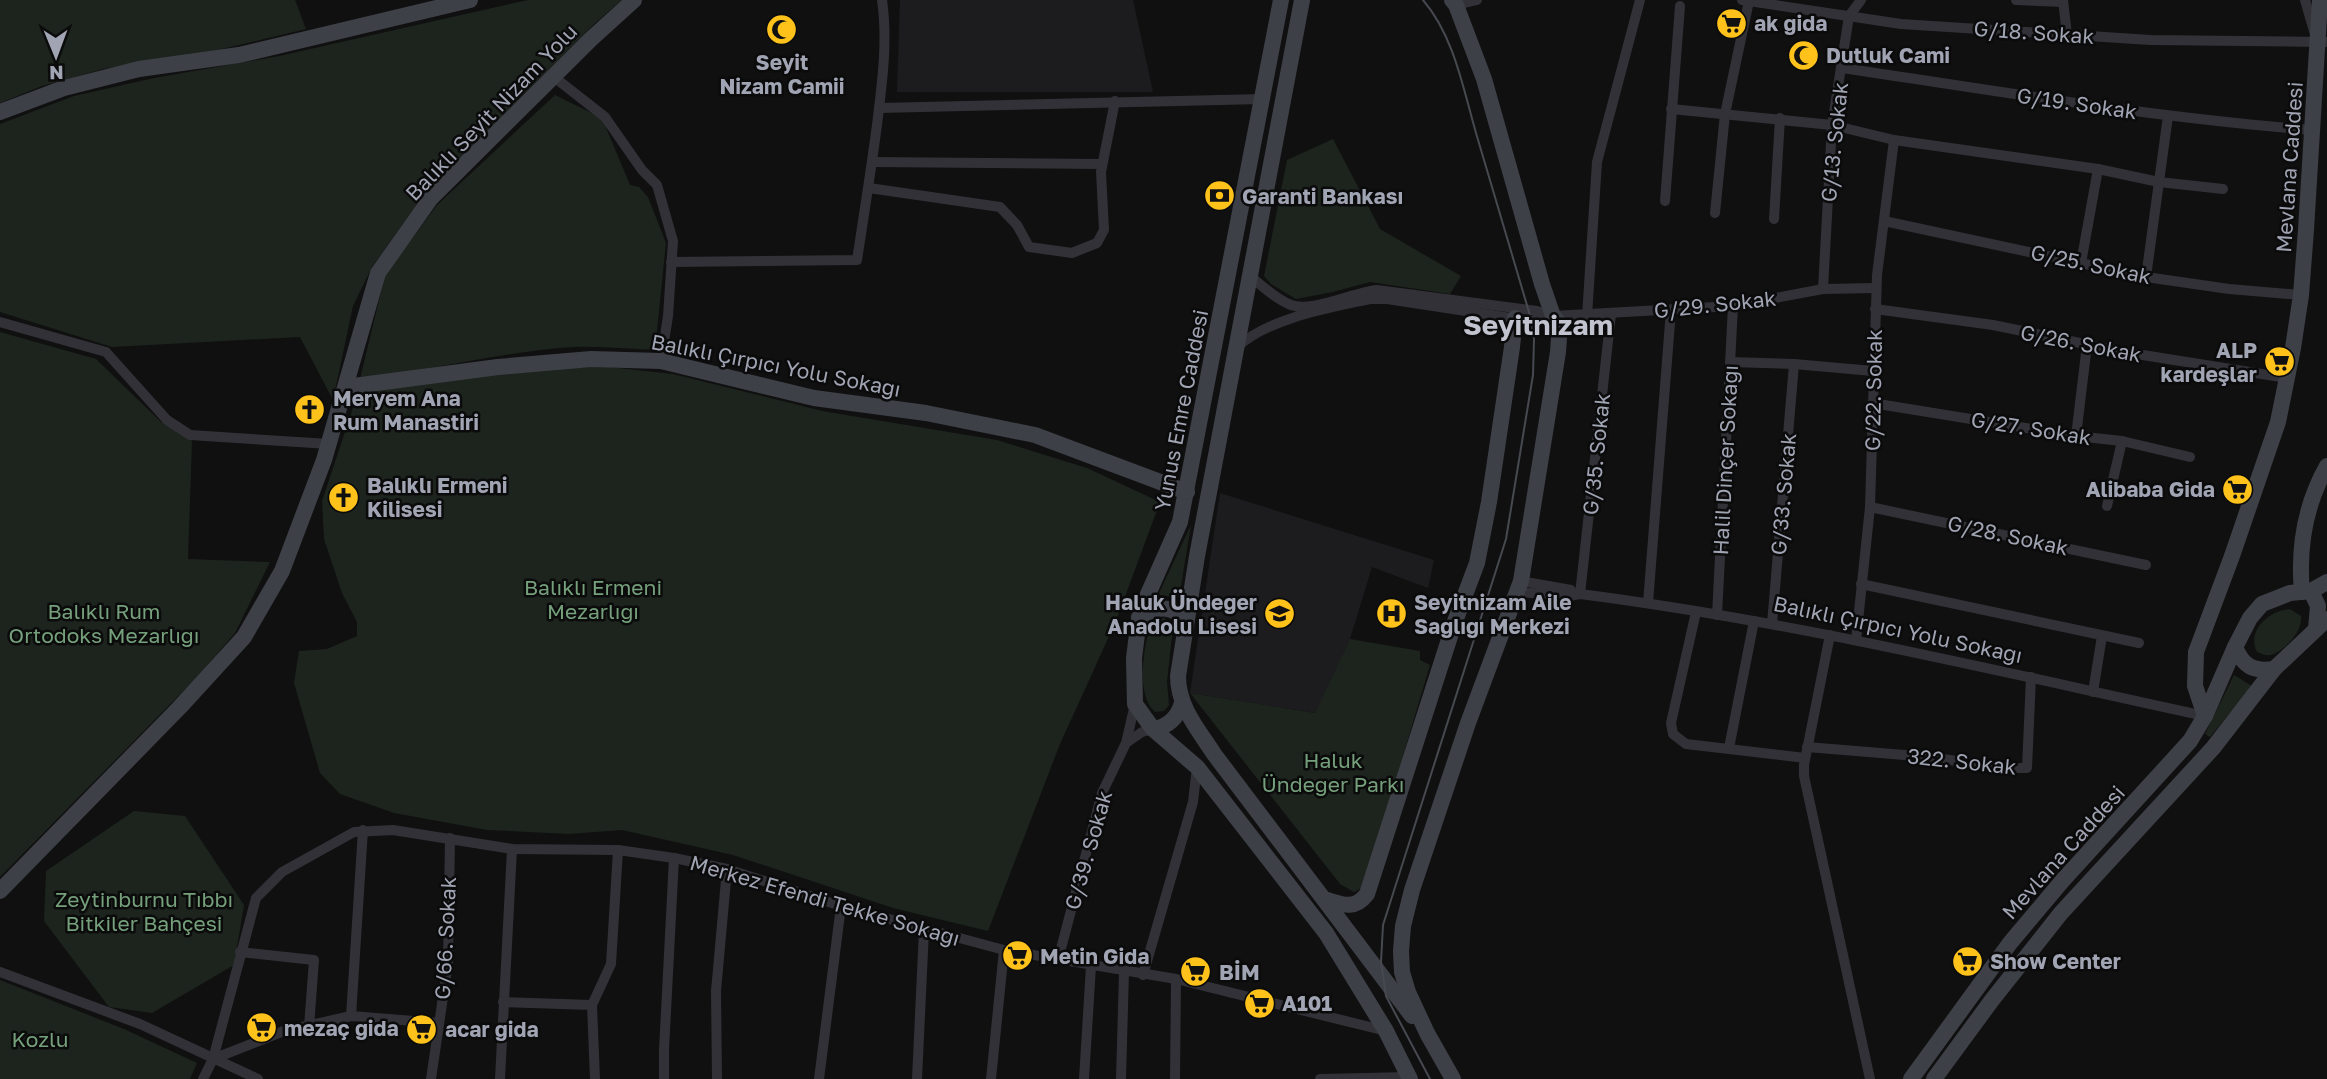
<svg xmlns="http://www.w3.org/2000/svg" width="2327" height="1079" viewBox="0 0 2327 1079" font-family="'Golos Text',sans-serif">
  <rect width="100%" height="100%" fill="#101011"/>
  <g fill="#1c1c1e">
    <polygon points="900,0 1133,0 1153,92 897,92"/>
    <polygon points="1220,493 1434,560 1428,588 1372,567 1350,639 1316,713 1190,693"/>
  </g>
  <g fill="#1c241d">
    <polygon points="0,0 295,0 306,29 201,54 103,69 42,86 0,103"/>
    <polygon points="528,0 622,0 593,25 422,197 372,267 353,306 333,400 300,337 112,347 0,312 0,124 74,96 154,78 279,56"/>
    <path d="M555,95L602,118L630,185L639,187L648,197L666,243L655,350C628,349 600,346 573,347C502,352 431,370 360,379L385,275L437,205Z"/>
    <polygon points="1333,139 1380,229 1461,276 1450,294 1370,282 1333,292 1296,299 1271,284 1264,276 1287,160"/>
    <polygon points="0,332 96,359 160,421 192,441 188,559 270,562 235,633 196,678 0,877"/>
    <polygon points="609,367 673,374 822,411 997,440 1087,468 1160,502 1116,621 1060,744 988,931 893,908 733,855 622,830 569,834 487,830 394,813 340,794 320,773 294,683 299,651 327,649 357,636 357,622 342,593 324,539 322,501 359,390 507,368"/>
    <polygon points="1191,525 1179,598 1160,595 1159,593"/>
    <path d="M2290,609L2301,616C2303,630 2287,648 2274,654C2268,657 2262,654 2257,652C2246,630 2270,610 2290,609Z"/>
    <path d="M1164,618L1173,627L1167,682L1169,705L1164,711L1155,712C1135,694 1144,646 1151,623Z"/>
    <polygon points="1350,639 1420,651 1420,660 1430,665 1364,887 1354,892 1340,884 1190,693 1315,713"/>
    <polygon points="2234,675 2252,686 2210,737 2205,734"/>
    <polygon points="134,811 185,816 244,905 234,965 152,1013 109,1007 44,921 46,871"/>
    <polygon points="0,980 124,1029 197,1063 190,1079 0,1079"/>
  </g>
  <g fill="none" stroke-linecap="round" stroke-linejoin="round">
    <g stroke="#313137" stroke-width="10">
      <polyline points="1742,0 1901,24 2151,40 2327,42"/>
      <polyline points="2016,0 2063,2"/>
      <polyline points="2063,0 2067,35"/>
      <polyline points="2305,0 2314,31"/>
      <polyline points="1456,5 1477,0"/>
      <path d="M1842,68C1999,91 2155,118 2314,130"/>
      <polyline points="554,77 605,117 642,170 657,185 673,241 668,316 661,361"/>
      <polyline points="879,108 1263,99"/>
      <polyline points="1671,109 1832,125 1894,140 2098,169 2159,182 2223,189"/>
      <polyline points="872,162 1102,164"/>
      <polyline points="869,188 1000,207 1017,225 1029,247 1072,253 1097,243 1104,230 1101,172 1115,101"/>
      <polyline points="1665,201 1680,6"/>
      <polyline points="1715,213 1725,114 1749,1"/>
      <polyline points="1774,219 1780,118"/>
      <polyline points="1884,221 2146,277 2229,289 2301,295"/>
      <path d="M671,262L857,260C864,215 871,170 877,125C882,83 888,42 882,0"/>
      <polyline points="2081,263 2098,169"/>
      <path d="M1250,276C1262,286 1276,299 1291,305C1312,313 1354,292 1377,290L1537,311L1553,316"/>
      <polyline points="2146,277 2168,116"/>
      <polyline points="1823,289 1832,125 1849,16 1861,0"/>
      <polyline points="1875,309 1993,325 2124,352 2287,378"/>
      <polyline points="1587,316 1597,162 1640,0"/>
      <polyline points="0,322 106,352 167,420 190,435 329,444"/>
      <path d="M1237,347C1269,318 1329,308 1370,299H1387L1531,321L1553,316L1733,306L1823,289L1876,288"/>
      <polyline points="1730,362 1794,364 1873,371"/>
      <polyline points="1872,403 2076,436 2122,441 2190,457"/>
      <polyline points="2076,436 2087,345"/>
      <polyline points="2107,506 2122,441"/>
      <polyline points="1870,507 2146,565"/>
      <polyline points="1521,581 1571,590"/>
      <polyline points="1861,584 2139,643"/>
      <path d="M1518,592L1569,596L1580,594C1791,621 1997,671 2205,716"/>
      <polyline points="1580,594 1611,314"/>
      <polyline points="1648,603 1671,310"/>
      <polyline points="1696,612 1671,723 1673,734 1686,744 1805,758"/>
      <polyline points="1717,615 1733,306"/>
      <polyline points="1772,624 1794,364"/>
      <polyline points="1830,635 1804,765 1804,776 1870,1079"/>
      <polyline points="1856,640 1870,507 1877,275 1894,140"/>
      <polyline points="2093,692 2102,636"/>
      <polyline points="1126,743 1142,732 1153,729"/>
      <polyline points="1807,747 1929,757 2005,768 2027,768 2031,677"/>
      <polyline points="1729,748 1754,621"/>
      <polyline points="240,952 314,960 309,1027"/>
      <polyline points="1058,960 1102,793 1126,743 1135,704"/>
      <polyline points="0,972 140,1024 258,1079"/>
      <polyline points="1143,975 1193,802 1197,767"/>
      <polyline points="503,1002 592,1005"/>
      <polyline points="351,1016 363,830"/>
      <polyline points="213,1059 284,1031 351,1016 439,1023"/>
      <polyline points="203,1079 213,1059 256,898 282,872 354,832 393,830 512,849 618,850 674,858 727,869 841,906 1004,950 1176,979 1386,1031"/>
      <polyline points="431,1079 448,963 450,838"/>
      <polyline points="500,1079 512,849"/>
      <polyline points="595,1079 592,1005 611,964 618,850"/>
      <polyline points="664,1079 664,1050 674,858"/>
      <polyline points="717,1079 716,991 727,869"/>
      <polyline points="819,1079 841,906"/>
      <polyline points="917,1079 924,930"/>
      <polyline points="991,1079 1004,950"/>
      <polyline points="1084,1079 1091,966"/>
      <polyline points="1121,1079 1124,972"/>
      <polyline points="1175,1079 1176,979"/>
      <polyline points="1320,1079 1409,1077"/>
    </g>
    <g stroke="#3e4047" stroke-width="16">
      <polyline points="1281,0 1180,522 1145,601 1139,618 1134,658 1135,704 1153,729 1197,767 1326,933 1386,1031 1410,1079"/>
      <path d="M1302,0L1197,556L1178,676C1178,707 1198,729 1214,754L1412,1016"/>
      <polyline points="1452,0 1456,5 1484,79 1542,284 1553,316 1560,324 1558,352 1521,581 1468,723 1412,890 1403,926 1401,951 1402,972 1408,992 1427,1033 1453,1079"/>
      <polyline points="0,112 64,88 139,69 239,55 470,0"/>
      <polyline points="346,387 498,367 591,359 661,361 814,398 926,413 1035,435 1187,492"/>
      <polyline points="2311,591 2318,606 2316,629"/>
      <path d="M2302,592C2298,548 2305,505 2327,466"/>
      <path d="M1139,618C1155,606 1174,603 1186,623"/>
      <path d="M2235,647C2243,666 2253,672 2274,669"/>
      <polyline points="2205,716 2195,686 2196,652 2232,556 2278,422 2293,348 2301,295 2306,230 2320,0"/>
      <path d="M1153,729C1168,727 1178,717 1182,703"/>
      <polyline points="0,891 179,708 244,637 282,571 324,460 378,273 431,198 591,39 634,0"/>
      <path d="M1327,900C1343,905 1355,910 1367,894L1454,624L1477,563L1489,502L1512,347L1515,318"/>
      <polyline points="1911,1079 2010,943 2063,880 2190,741 2205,716 2235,647 2250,618 2262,604 2290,593 2311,591 2327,582"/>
      <polyline points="1934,1079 1992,1000 2061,913 2213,748 2274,669 2327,619"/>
    </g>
    <path stroke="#474950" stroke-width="2" d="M1423,0C1454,36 1463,88 1476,133C1494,193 1511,252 1529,312L1534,339L1533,375L1506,539L1383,925L1381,962L1386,996L1430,1079"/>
  </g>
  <defs>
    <symbol id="supermarket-disc" viewBox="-11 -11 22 22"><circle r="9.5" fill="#fec21b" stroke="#0b0b0c"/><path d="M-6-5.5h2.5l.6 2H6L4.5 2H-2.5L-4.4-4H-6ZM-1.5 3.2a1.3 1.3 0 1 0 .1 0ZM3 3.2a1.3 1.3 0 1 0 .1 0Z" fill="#111"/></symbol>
    <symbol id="mosque-disc" viewBox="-11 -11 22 22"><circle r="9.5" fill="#fec21b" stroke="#0b0b0c"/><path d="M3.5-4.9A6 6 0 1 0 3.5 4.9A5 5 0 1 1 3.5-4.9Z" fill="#111"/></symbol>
    <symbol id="bank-disc" viewBox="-11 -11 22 22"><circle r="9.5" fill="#fec21b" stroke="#0b0b0c"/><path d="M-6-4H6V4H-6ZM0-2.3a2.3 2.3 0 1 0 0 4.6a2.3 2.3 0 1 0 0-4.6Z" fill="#111"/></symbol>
    <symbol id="church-disc" viewBox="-11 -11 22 22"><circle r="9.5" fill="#fec21b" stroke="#0b0b0c"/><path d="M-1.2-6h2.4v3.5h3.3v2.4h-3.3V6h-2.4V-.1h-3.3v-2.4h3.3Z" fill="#111"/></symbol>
    <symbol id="school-disc" viewBox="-11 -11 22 22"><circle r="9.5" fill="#fec21b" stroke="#0b0b0c"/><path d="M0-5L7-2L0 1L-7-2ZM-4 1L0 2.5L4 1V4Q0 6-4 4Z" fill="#111"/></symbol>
    <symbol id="hospital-disc" viewBox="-11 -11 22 22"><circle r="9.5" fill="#fec21b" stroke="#0b0b0c"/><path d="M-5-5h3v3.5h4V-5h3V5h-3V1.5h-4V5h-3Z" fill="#111"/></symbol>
  </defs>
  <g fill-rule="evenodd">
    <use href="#supermarket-disc" x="1714" y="6" width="35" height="35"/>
    <use href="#mosque-disc" x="764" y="12" width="35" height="35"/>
    <use href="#mosque-disc" x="1786" y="38" width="35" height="35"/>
    <use href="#bank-disc" x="1202" y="178" width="35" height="35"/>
    <use href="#supermarket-disc" x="2262" y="344" width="35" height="35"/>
    <use href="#church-disc" x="292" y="392" width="35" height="35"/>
    <use href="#supermarket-disc" x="2220" y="472" width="35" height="35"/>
    <use href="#church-disc" x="326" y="480" width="35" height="35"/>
    <use href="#school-disc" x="1262" y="596" width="35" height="35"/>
    <use href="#hospital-disc" x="1374" y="596" width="35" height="35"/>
    <use href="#supermarket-disc" x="1000" y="938" width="35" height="35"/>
    <use href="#supermarket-disc" x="1950" y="944" width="35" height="35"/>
    <use href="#supermarket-disc" x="1178" y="954" width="35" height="35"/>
    <use href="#supermarket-disc" x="1242" y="986" width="35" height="35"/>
    <use href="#supermarket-disc" x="244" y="1010" width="35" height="35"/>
    <use href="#supermarket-disc" x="404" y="1012" width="35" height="35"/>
  </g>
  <g text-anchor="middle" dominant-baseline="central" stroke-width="5" stroke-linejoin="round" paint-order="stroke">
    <g font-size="21" font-weight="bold" fill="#a0a4b3" stroke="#0b0b0c" text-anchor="start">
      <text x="1754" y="23">ak gida</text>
      <text x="1826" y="55">Dutluk Cami</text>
      <text x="782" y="62" text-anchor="middle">Seyit<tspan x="782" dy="24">Nizam Camii</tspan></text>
      <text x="1242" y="196">Garanti Bankası</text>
      <text x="2257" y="350" text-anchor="end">ALP<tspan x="2257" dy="24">kardeşlar</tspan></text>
      <text x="333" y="398">Meryem Ana<tspan x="333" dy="24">Rum Manastiri</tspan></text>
      <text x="367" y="485">Balıklı Ermeni<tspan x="367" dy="24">Kilisesi</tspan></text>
      <text x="2215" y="489" text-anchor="end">Alibaba Gida</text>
      <text x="1257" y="602" text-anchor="end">Haluk Ündeğer<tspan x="1257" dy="24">Anadolu Lisesi</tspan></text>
      <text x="1414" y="602">Seyitnizam Aile<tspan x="1414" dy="24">Sağlığı Merkezi</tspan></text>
      <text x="1040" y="956">Metin Gida</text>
      <text x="1990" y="961">Show Center</text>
      <text x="1219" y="972">BİM</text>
      <text x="1282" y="1003">A101</text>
      <text x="284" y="1028">mezaç gida</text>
      <text x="445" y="1029">acar gida</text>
    </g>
    <g font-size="21" fill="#a0a4b3" stroke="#0b0b0c">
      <text transform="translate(2034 32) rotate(4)">G/18. Sokak</text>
      <text transform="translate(2077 103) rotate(8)">G/19. Sokak</text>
      <text transform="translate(491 112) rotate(-46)">Balıklı Seyit Nizam Yolu</text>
      <text transform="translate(1834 142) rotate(-84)">G/13. Sokak</text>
      <text transform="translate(2289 167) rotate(-86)">Mevlana Caddesi</text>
      <text transform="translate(2091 264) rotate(12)">G/25. Sokak</text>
      <text transform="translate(1715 304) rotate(-6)">G/29. Sokak</text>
      <text transform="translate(2081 343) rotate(11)">G/26. Sokak</text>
      <text transform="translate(776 365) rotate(11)">Balıklı Çırpıcı Yolu Sokağı</text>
      <text transform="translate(1873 390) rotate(-89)">G/22. Sokak</text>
      <text transform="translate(1181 410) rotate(-79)">Yunus Emre Caddesi</text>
      <text transform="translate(2031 428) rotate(9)">G/27. Sokak</text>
      <text transform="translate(1596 454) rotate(-84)">G/35. Sokak</text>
      <text transform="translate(1725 460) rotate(-87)">Halil Dinçer Sokağı</text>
      <text transform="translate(1783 494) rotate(-85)">G/33. Sokak</text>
      <text transform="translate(2008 535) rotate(12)">G/28. Sokak</text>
      <text transform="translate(1898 629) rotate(12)">Balıklı Çırpıcı Yolu Sokağı</text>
      <text transform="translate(1962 761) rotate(6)">322. Sokak</text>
      <text transform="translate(1088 850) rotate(-74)">G/39. Sokak</text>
      <text transform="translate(2063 852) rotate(-48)">Mevlana Caddesi</text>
      <text transform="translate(825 900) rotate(16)">Merkez Efendi Tekke Sokağı</text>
      <text transform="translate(445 938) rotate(-87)">G/66. Sokak</text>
    </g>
    <g font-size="21" fill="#75a07b" stroke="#0b0b0c">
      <text x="593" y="587">Balıklı Ermeni<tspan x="593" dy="24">Mezarlığı</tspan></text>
      <text x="104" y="611">Balıklı Rum<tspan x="104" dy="24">Ortodoks Mezarlığı</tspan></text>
      <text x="1333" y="760">Haluk<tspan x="1333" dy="24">Ündeğer Parkı</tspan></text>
      <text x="144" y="899">Zeytinburnu Tıbbı<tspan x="144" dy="24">Bitkiler Bahçesi</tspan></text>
      <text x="40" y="1039">Kozlu</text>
    </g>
    <g font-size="28" font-weight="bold" fill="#c1c4cf" stroke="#0b0b0c">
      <text x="1538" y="324">Seyitnizam</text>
    </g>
  </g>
  <g transform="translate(56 56) rotate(179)" stroke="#0b0b0c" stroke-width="5" paint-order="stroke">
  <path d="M0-5L12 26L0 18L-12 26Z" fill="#a0a4b3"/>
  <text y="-10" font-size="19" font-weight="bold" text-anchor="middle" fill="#a0a4b3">N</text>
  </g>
</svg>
